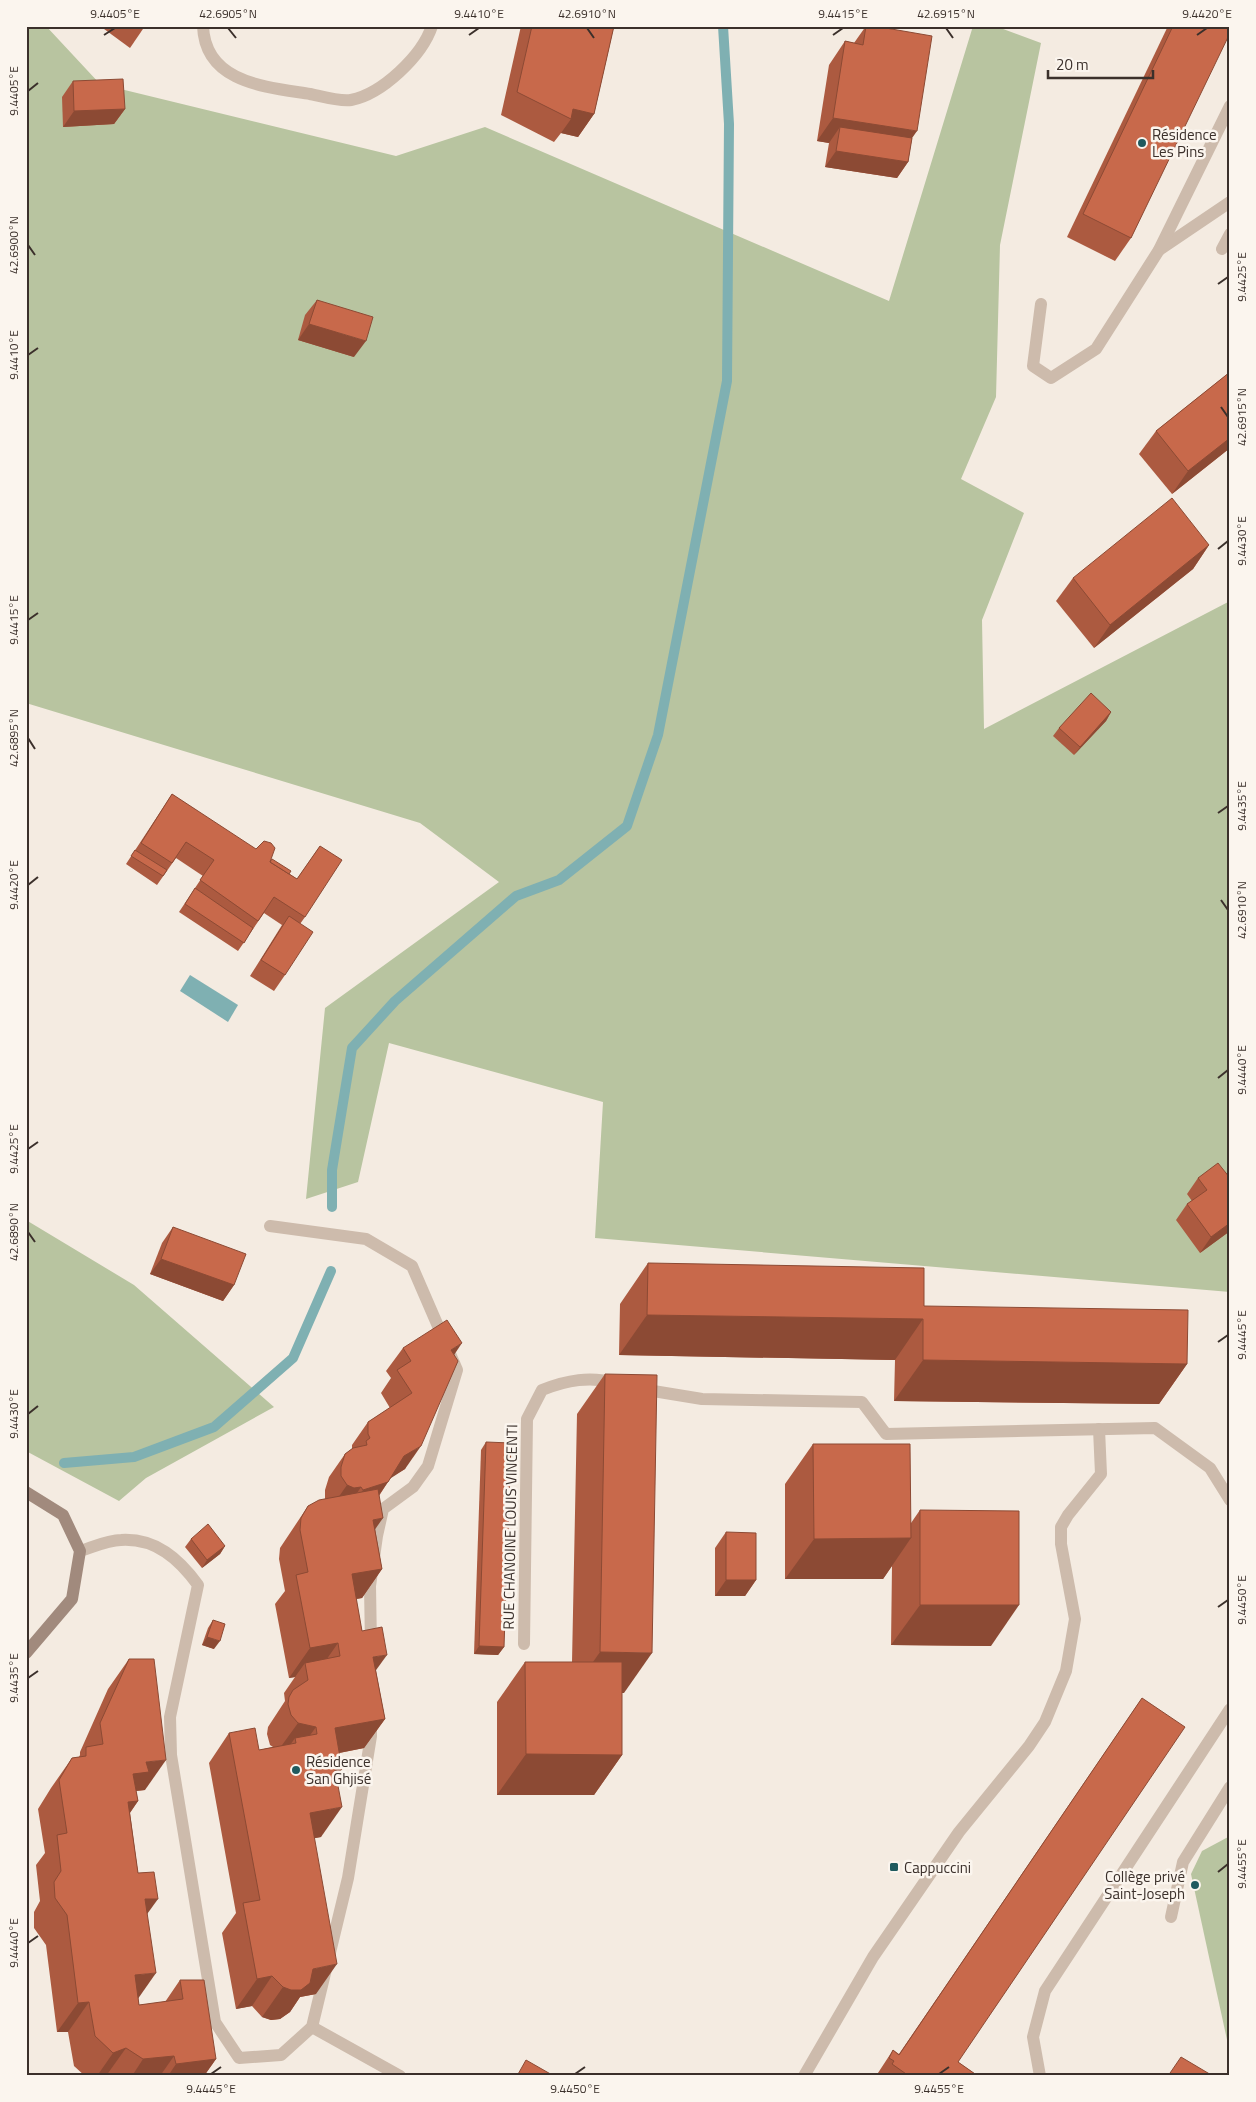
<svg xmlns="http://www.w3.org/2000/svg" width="1256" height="2102" viewBox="0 0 1256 2102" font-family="'Titillium Web',sans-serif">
  <rect width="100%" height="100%" fill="#f4ebe1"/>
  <g fill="#b8c4a0">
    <polygon points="26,26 46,26 100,84 396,156 485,127 889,301 973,26 995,26 1041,43 1000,245 996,397 961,479 1024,513 982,620 984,729 1230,601 1230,1292 595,1238 603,1102 389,1043 358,1182 306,1199 325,1008 499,882 420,823 26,703"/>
    <polygon points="26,1220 134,1285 274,1407 146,1478 119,1501 26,1451"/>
    <polygon points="1230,1836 1230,2049 1229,2049 1191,1874 1202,1851"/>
  </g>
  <polygon fill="#7fb0b2" points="190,975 238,1005 228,1022 180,991"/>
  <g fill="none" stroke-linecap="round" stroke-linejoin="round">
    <g stroke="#7fb0b2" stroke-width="10">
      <polyline points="332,1207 332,1170 352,1048 395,1001 516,896 559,880 627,826 658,735 727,381 729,124 723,26"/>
      <polyline points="64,1463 134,1457 214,1427 293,1358 331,1271"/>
    </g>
    <g stroke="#cdbbac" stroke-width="12">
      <polyline points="1159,250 1230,202"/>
      <polyline points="1041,304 1033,366 1051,378 1096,349 1159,250 1230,106"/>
      <polyline points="1171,1917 1183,1862 1230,1787"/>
    </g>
    <g stroke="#cdbbac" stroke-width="12">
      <path d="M203,26C205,83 266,87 310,94C320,96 341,102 351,100C382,94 422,56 432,26"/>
      <polyline points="1222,249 1230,234"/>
      <polyline points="270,1226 366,1239 412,1266 457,1370 428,1466 413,1487 383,1509 377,1536 370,1586 371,1646"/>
      <polyline points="641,1389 702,1399 862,1402 886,1434 1155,1428 1210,1468 1230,1500"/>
      <path d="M80,1551C93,1547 108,1540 121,1540C156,1538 179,1559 198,1585L170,1717L171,1755L215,2022L239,2058L281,2055L312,2027L348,1878L371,1736V1724"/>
      <path d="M524,1644L527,1419L542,1390C567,1380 590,1376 616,1383"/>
      <polyline points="312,2027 400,2076"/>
      <polyline points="804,2076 873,1957 959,1832 1029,1746 1045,1722 1066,1671 1075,1619 1061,1544 1061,1527 1068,1515 1101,1474 1099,1429"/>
      <polyline points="1040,2076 1033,2037 1045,1991 1230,1709"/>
    </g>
    <polyline stroke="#a18a7d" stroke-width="12" points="26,1492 63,1515 80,1551 72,1599 26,1653"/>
  </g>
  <g fill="#ac5a40">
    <polygon points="100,26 145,26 130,48"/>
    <polygon points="521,26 614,26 594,114 578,137 561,133 554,142 501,115"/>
    <polygon points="866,26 874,26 912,138 908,162 897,178 825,167 829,143 817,141 829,65 845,41 854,43"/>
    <polygon points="1168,26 1230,26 1131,238 1115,261 1067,237"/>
    <polygon points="73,81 125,109 114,124 63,127 62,97"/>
    <polygon points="317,300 354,357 298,340 305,315"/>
    <polygon points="1230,372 1230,448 1172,494 1139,454 1156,431"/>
    <polygon points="1209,545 1193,569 1094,648 1056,601 1073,578"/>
    <polygon points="1111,712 1106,721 1074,755 1053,736 1059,728"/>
    <polygon points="172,794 297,879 320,846 305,917 300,924 285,975 274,991 250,976 282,925 264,913 238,951 179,912 203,876 176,858 157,885 126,864"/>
    <polygon points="1198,1178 1230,1178 1230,1231 1200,1253 1176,1220 1187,1204 1192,1201 1187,1194"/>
    <polygon points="173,1227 234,1285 223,1301 150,1274 162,1243"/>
    <polygon points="648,1263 924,1306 1187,1364 1159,1404 894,1401 895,1360 619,1355 620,1304"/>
    <polygon points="403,1348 454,1355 405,1469 391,1477 379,1496 375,1529 382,1569 362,1598 356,1599 362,1631 376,1671 385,1719 364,1748 339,1753 337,1777 321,1837 314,1838 316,1994 300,1997 290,2012 280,2019 271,2020 262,2017 252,2006 236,2009 222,1933 236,1913 209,1763 229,1733 259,1750 273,1747 270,1745 267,1734 268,1727 285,1701 284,1693 295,1677 289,1678 275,1604 285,1591 279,1559 280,1548 308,1506 325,1499 325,1490 329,1477 345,1454 352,1449 352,1445 368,1422 390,1408 381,1393 391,1378 386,1371"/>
    <polygon points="605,1374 624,1693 622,1693 622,1755 594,1795 497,1795 497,1702 525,1662 572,1662 577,1414"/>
    <polygon points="486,1442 504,1647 498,1655 474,1654 481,1450"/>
    <polygon points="813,1444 911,1523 920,1510 991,1646 891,1645 892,1566 883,1579 785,1579 785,1484"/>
    <polygon points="726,1532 756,1580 745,1596 715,1596 715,1548"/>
    <polygon points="191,1539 225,1546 220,1554 202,1568 185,1547"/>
    <polygon points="213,1620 214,1649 202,1645 208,1628"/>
    <polygon points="129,1659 145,1790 136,1791 138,1801 130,1813 138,1873 147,1914 138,1998 139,2005 165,2002 180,1980 216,2059 204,2076 85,2076 74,2066 68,2032 57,2032 46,1945 34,1928 34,1912 40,1901 36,1865 45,1853 38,1809 51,1788 72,1758 79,1757 80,1755 80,1752 108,1689"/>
    <polygon points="1142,1698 958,2062 978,2076 876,2076 893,2050 899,2054"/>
  </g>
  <g fill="#8c4a34">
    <polygon points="125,109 114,124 63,127 74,111"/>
    <polygon points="573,109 594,114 578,137 561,133 571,119"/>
    <polygon points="833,118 917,131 901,154 840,127 829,143 817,141"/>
    <polygon points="836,151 908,162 897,178 825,167"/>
    <polygon points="309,324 366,341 354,357 298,340"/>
    <polygon points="1230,438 1230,448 1172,494 1188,471"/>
    <polygon points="1209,545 1193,569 1094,648 1110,625"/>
    <polygon points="1111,712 1106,721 1074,755 1080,747"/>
    <polygon points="1230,1223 1230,1231 1200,1253 1211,1237"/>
    <polygon points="161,1259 234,1285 223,1301 150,1274"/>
    <polygon points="647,1315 923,1319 895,1360 619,1355"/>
    <polygon points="462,1343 446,1367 451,1350"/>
    <polygon points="923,1360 1187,1364 1159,1404 894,1401"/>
    <polygon points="421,1446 405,1469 388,1480 404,1456"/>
    <polygon points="388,1482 372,1505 347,1513 363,1490"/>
    <polygon points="347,1485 361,1487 345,1511 331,1508"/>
    <polygon points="383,1518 362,1548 373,1520"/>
    <polygon points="911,1538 883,1579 785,1579 814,1539"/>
    <polygon points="225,1546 220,1554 202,1568 207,1560"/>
    <polygon points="382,1569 362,1598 331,1603 352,1574"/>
    <polygon points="726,1580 756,1580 745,1596 715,1596"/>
    <polygon points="920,1605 1019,1605 991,1646 891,1645"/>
    <polygon points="207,1637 220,1641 214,1649 202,1645"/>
    <polygon points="338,1643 317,1673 305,1663 295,1677 289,1678 310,1648"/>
    <polygon points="479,1646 504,1647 498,1655 474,1654"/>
    <polygon points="600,1652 652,1653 624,1693 572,1692"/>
    <polygon points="387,1655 366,1684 373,1657"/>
    <polygon points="385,1719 364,1748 314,1758 335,1728"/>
    <polygon points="298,1723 316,1727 295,1756 296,1743 295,1738 284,1754 277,1752"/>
    <polygon points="526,1754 622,1755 594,1795 497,1795"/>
    <polygon points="166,1760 145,1790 135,1791 133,1774 146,1762"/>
    <polygon points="342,1769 321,1799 335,1770"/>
    <polygon points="138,1801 117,1831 128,1802"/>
    <polygon points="342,1807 321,1837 289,1843 310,1813"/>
    <polygon points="145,1899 158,1899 137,1928"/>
    <polygon points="337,1964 316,1994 300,1997 290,2012 280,2019 271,2020 262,2017 283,1987 313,1969"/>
    <polygon points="156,1973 135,2003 135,1975"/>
    <polygon points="272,1976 252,2006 236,2009 257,1979"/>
    <polygon points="89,2002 68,2032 57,2032 78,2003"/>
    <polygon points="126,2048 106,2076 97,2076 113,2053"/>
    <polygon points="174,2056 160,2076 132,2076 143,2059"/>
    <polygon points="216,2059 204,2076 168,2076 176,2064"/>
  </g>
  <g fill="#c8694b" stroke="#8c4a34">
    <polygon points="532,26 614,26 594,114 573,109 571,119 517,92"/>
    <polygon points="866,26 874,26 932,36 917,131 833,118 845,41 863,45"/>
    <polygon points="1173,26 1230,26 1230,33 1131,238 1083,214"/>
    <polygon points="123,79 125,109 74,111 73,81"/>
    <polygon points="840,127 912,138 908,162 836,151"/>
    <polygon points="317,300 373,317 366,341 309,324"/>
    <polygon points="1230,372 1230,438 1188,471 1156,431"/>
    <polygon points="1172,498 1209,545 1110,625 1073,578"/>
    <polygon points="1091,693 1111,712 1080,747 1059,728"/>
    <polygon points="172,794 256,849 264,841 271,843 275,848 270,862 297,879 320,846 342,860 305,917 274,897 258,921 200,880 214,860 186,842 172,863 141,843"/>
    <polygon points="135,850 167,870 163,876 131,856"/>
    <polygon points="272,859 291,871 289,874 270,862"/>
    <polygon points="195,888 253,928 244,943 185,904"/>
    <polygon points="289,916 313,932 285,975 261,960"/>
    <polygon points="1218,1163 1230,1178 1230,1223 1211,1237 1187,1204 1207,1190 1198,1178"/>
    <polygon points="173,1227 246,1254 234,1285 161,1259"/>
    <polygon points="648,1263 924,1268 924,1306 1188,1310 1187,1364 923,1360 923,1319 647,1315"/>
    <polygon points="447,1320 462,1343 451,1350 458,1361 421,1446 404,1456 388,1482 363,1490 361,1487 354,1488 347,1485 341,1476 341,1467 345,1454 353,1448 367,1445 366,1441 370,1438 368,1434 368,1422 412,1393 397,1370 411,1361 403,1348"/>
    <polygon points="605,1374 657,1375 652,1653 600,1652"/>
    <polygon points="486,1442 511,1443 504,1647 479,1646"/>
    <polygon points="813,1444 910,1444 911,1538 814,1539"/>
    <polygon points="378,1489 383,1518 373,1520 382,1569 352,1574 362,1631 382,1627 387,1655 373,1657 385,1719 335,1728 342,1769 335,1770 342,1807 310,1813 337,1964 313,1969 310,1983 301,1990 291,1990 283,1987 272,1976 257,1979 243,1903 260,1900 229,1733 255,1728 259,1750 296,1743 295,1738 317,1734 316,1727 298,1723 291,1715 288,1704 289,1697 293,1690 308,1680 305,1663 340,1656 338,1643 310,1648 296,1575 308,1572 300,1530 301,1518 308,1506 319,1500"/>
    <polygon points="920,1510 1019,1511 1019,1605 920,1605"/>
    <polygon points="208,1524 225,1546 207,1560 191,1539"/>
    <polygon points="726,1532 756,1533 756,1580 726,1580"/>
    <polygon points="213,1620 225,1624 220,1641 207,1637"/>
    <polygon points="129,1659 154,1659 166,1760 146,1762 149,1772 133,1774 138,1801 128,1802 138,1873 154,1872 158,1899 145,1899 156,1973 135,1975 139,2005 183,1999 180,1980 204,1980 216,2059 176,2064 174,2056 143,2059 126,2048 113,2053 95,2036 89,2002 78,2003 67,1915 55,1898 54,1882 61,1871 57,1835 67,1833 59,1780 72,1758 86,1756 86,1747 103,1744 100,1723"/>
    <polygon points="525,1662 622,1662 622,1755 526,1754"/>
    <polygon points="1142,1698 1185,1727 958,2062 978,2076 909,2076 892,2064 894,2061 889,2058 893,2050 899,2055"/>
    <polygon points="1181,2057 1213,2076 1168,2076"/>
    <polygon points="526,2060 554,2076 517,2076"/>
  </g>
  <path fill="none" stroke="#3b302b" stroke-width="2" d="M228,28L236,38M587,28L594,38M946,28L953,38M104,35L115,28M469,35L479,28M833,35L843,28M1197,35L1207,28M28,91L38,83M28,245L35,255M1218,284L1228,277M28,355L38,348M1221,407L1228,417M1218,549L1228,541M28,620L38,613M28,738L35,749M1218,813L1228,806M28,885L38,877M1221,900L1228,910M1218,1078L1228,1070M28,1149L38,1142M28,1232L35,1242M1218,1342L1228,1335M28,1414L38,1406M1218,1607L1228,1600M28,1678L38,1671M1218,1872L1228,1864M28,1943L38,1936M211,2074L221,2067M575,2074L585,2067M939,2074L949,2067"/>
  <g fill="#1f5a5e" stroke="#fbf5ee" stroke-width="2">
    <circle cx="1142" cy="143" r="5"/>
    <circle cx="296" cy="1770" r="5"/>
    <rect x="889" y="1862" width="10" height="10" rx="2.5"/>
    <circle cx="1195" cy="1885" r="5"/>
  </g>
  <g text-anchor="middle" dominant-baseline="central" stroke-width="5" stroke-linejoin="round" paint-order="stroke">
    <g font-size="15" fill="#3b302b" stroke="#fbf5ee" text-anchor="start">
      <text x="1152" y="134">Résidence<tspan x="1152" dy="17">Les Pins</tspan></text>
      <text x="306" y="1761">Résidence<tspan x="306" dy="17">San Ghjisé</tspan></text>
      <text x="904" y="1867">Cappuccini</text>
      <text x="1185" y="1876" text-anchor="end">Collège privé<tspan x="1185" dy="17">Saint-Joseph</tspan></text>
    </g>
    <g font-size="15" fill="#3b302b" stroke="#fbf5ee">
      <text transform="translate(510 1527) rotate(-89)">RUE CHANOINE LOUIS VINCENTI</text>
    </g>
  </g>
  <rect width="1256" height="2102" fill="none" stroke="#fbf5ee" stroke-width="55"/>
  <path d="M1048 70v8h105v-8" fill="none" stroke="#3b302b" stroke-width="2.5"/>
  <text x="1056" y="70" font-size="15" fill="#3b302b" stroke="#fbf5ee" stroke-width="4" paint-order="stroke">20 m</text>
  <rect x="28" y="28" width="1200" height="2046" fill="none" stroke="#3b302b" stroke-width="2"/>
  <g font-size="12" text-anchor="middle" fill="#3b302b">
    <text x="115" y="18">9.4405°E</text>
    <text x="228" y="18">42.6905°N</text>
    <text x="479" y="18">9.4410°E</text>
    <text x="587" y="18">42.6910°N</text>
    <text x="843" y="18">9.4415°E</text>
    <text x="946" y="18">42.6915°N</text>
    <text x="1207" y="18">9.4420°E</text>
    <text transform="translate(14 91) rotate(-90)" y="4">9.4405°E</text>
    <text transform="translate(14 245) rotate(-90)" y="4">42.6900°N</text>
    <text transform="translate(1242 277) rotate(-90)" y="4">9.4425°E</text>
    <text transform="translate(14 355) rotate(-90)" y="4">9.4410°E</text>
    <text transform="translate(1242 417) rotate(-90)" y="4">42.6915°N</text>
    <text transform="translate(1242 541) rotate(-90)" y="4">9.4430°E</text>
    <text transform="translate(14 620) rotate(-90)" y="4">9.4415°E</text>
    <text transform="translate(14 738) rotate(-90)" y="4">42.6895°N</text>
    <text transform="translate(1242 806) rotate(-90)" y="4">9.4435°E</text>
    <text transform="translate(14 885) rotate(-90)" y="4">9.4420°E</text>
    <text transform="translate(1242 910) rotate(-90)" y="4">42.6910°N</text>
    <text transform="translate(1242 1070) rotate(-90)" y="4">9.4440°E</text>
    <text transform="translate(14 1149) rotate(-90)" y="4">9.4425°E</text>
    <text transform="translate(14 1232) rotate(-90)" y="4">42.6890°N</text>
    <text transform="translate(1242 1335) rotate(-90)" y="4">9.4445°E</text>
    <text transform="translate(14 1414) rotate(-90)" y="4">9.4430°E</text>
    <text transform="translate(1242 1600) rotate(-90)" y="4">9.4450°E</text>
    <text transform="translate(14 1678) rotate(-90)" y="4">9.4435°E</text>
    <text transform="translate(1242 1864) rotate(-90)" y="4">9.4455°E</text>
    <text transform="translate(14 1943) rotate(-90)" y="4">9.4440°E</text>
    <text x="211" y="2093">9.4445°E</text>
    <text x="575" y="2093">9.4450°E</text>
    <text x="939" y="2093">9.4455°E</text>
  </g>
</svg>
